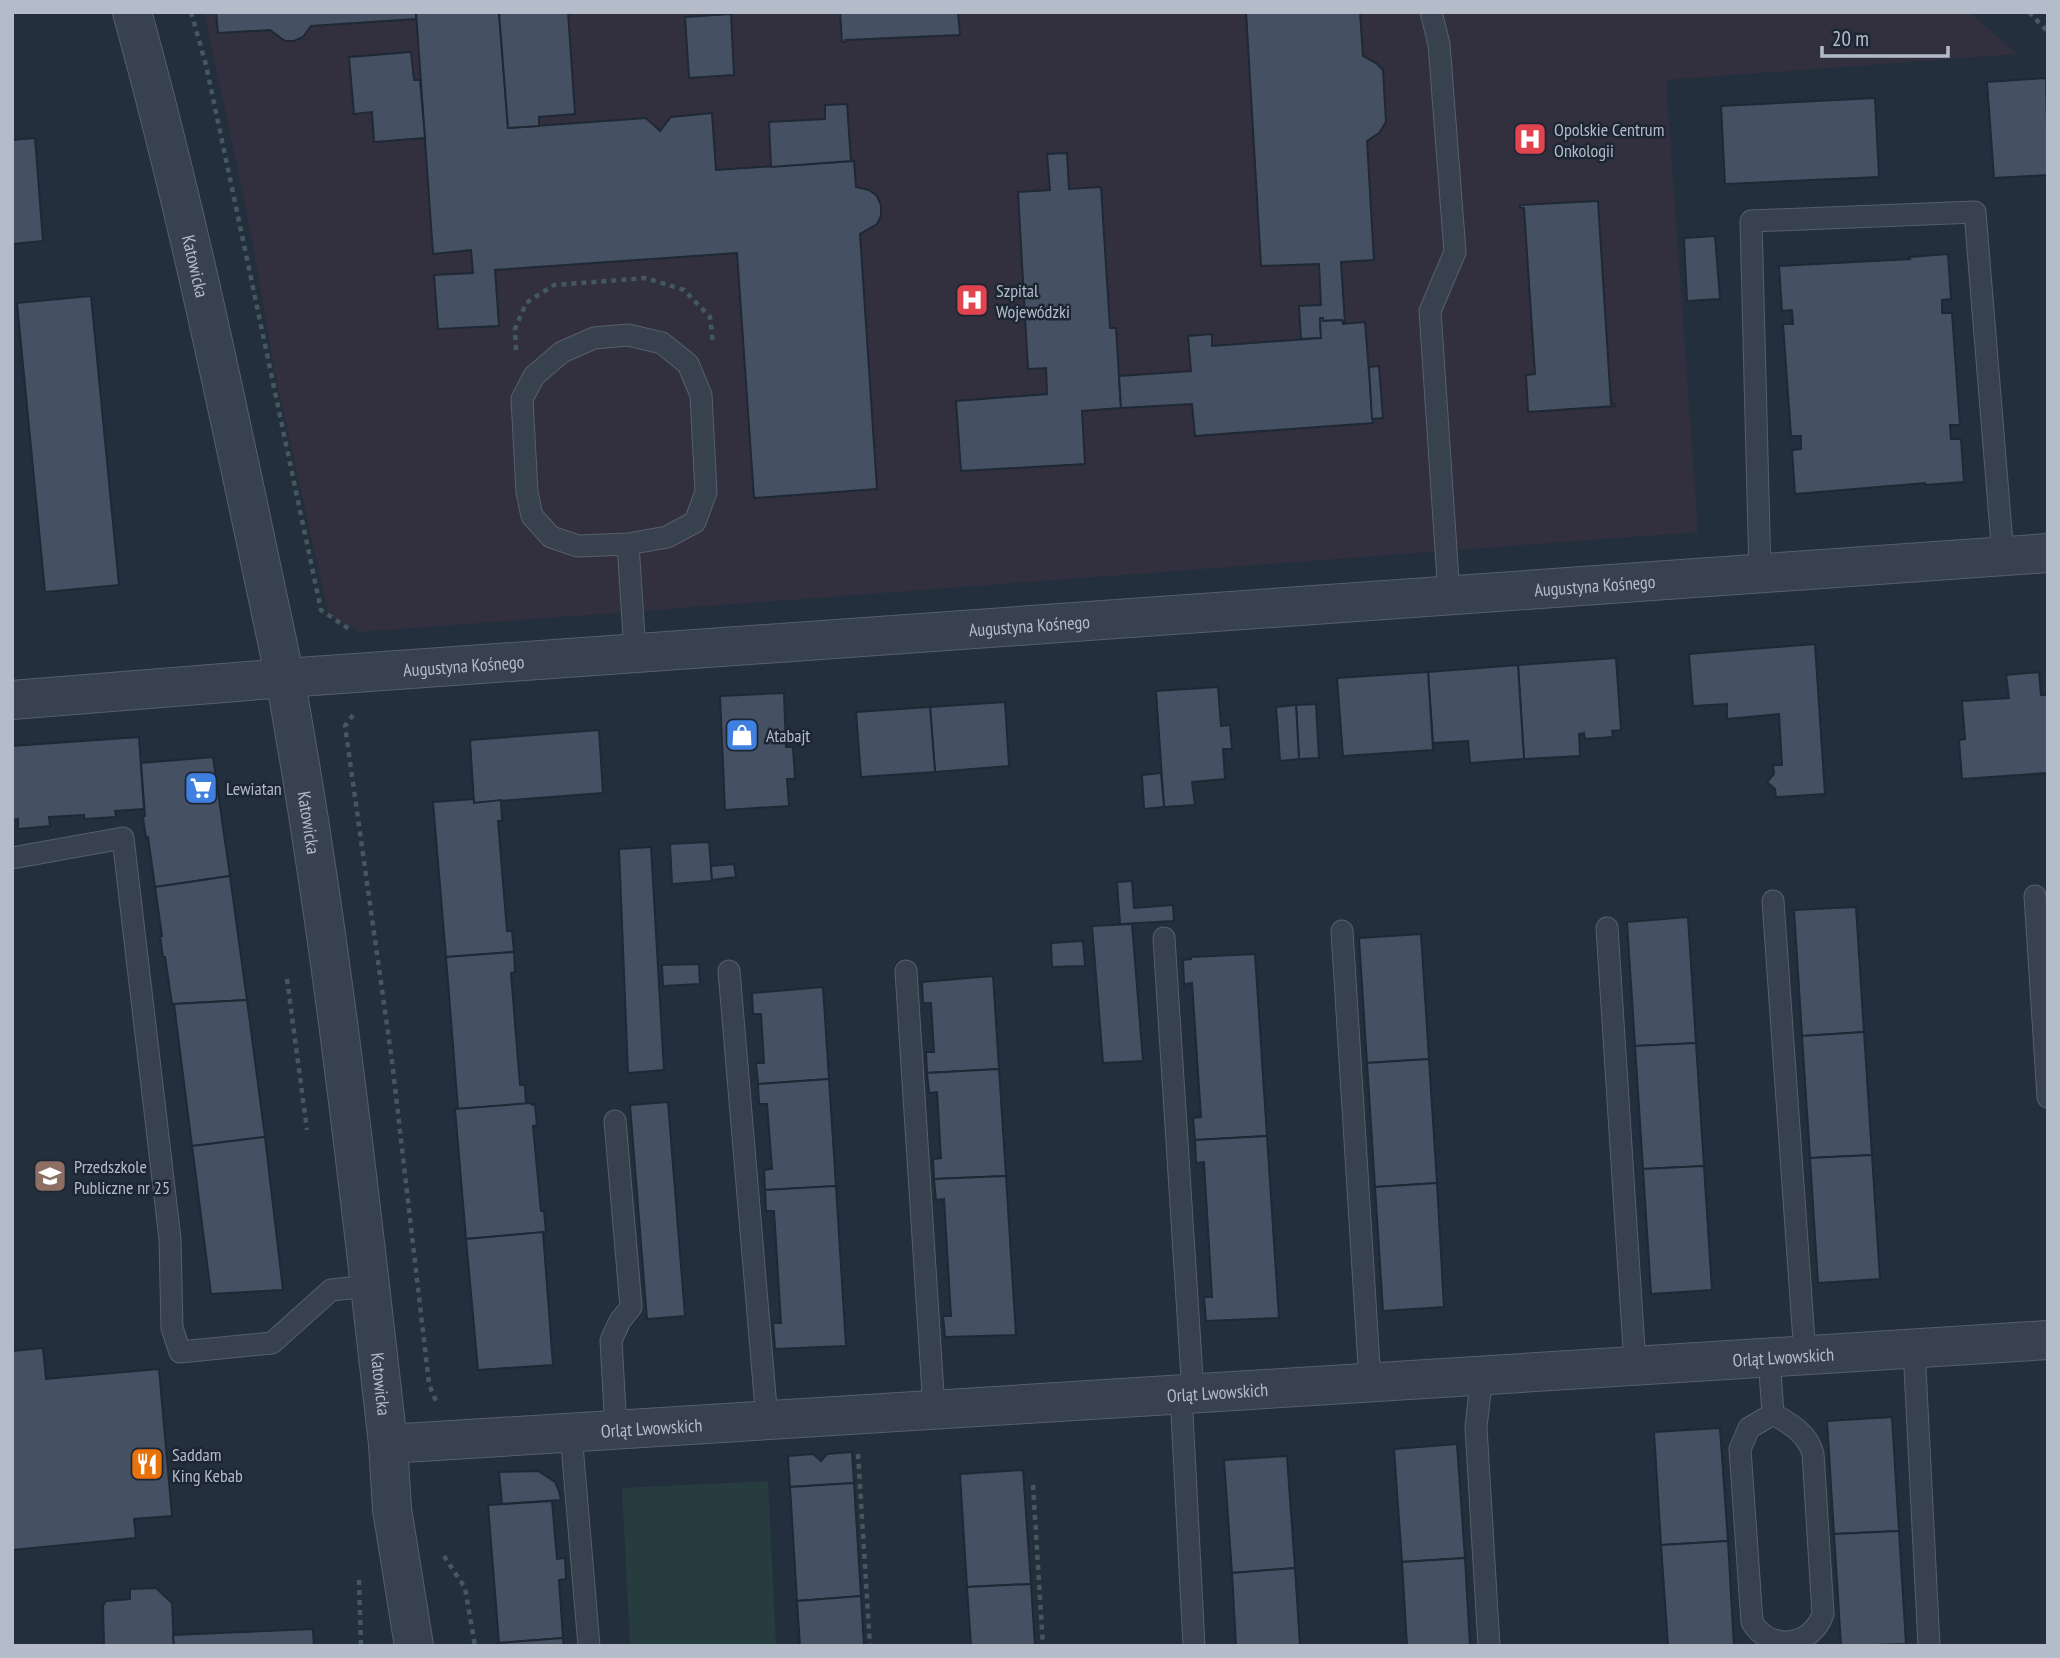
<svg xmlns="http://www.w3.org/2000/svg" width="2060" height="1658" viewBox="0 0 2060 1658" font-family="'PT Sans Narrow',sans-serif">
  <rect width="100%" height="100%" fill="#242f3e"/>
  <polygon fill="#32303f" points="204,12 1969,12 2017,54 1666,80 1698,532 360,632 329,616 277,383 248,217"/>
  <polygon fill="#263c3f" points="768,1481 776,1646 630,1646 622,1488"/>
  <g fill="#455162" stroke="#1f2835" stroke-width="2">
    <polygon points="216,12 416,12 416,19 311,26 303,37 294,41 285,41 270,30 218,33"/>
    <polygon points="416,12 499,12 508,128 646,118 660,131 671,117 712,113 716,170 854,161 856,187 869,190 877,196 881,205 881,216 877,224 860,234 877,489 754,498 737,253 495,270 499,326 438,329 434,275 473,273 471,250 433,254"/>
    <polygon points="499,12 568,12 575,114 539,117 539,126 508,128"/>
    <polygon points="840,12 958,12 960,35 845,40 845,42 842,42"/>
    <polygon points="1246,12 1360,12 1363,56 1376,63 1383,70 1386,122 1379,133 1367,141 1374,260 1341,262 1345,324 1342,320 1323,321 1323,318 1320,318 1321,338 1301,339 1299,306 1321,305 1319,264 1261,266"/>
    <polygon points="731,14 734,75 689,78 685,17"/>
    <polygon points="411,52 414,80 420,80 425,138 374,142 372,112 354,114 349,57"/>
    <polygon points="2046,78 2048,175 1994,178 1987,82"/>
    <polygon points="1875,98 1879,177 1725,184 1721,106"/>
    <polygon points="847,104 851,161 771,167 769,122 825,119 825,105"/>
    <polygon points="35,138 43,241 12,244 12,140"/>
    <polygon points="1067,153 1069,189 1101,187 1110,328 1116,328 1121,408 1082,411 1085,464 961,471 956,401 1047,394 1046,368 1028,369 1018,192 1050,190 1047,154"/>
    <polygon points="1598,201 1611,404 1614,404 1615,406 1528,412 1526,375 1535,374 1524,208 1520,208 1520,205"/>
    <polygon points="1715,236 1720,299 1687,301 1684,238"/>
    <polygon points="1948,254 1951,299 1942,300 1942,313 1952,313 1960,425 1950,425 1951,439 1961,439 1964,482 1925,485 1925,483 1795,494 1792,450 1801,449 1801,436 1791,436 1783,324 1793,324 1792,310 1782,311 1779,266 1910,259 1909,257"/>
    <polygon points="91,296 119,585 45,592 17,303"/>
    <polygon points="1320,318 1323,318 1323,321 1342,320 1343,324 1365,322 1373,423 1195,436 1192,404 1121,408 1119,376 1191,371 1188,336 1212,334 1212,346 1321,338"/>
    <polygon points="1379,366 1383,418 1372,419 1369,367"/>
    <polygon points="1815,644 1825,794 1776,797 1775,789 1767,782 1774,774 1773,765 1782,765 1779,714 1727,719 1727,704 1693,706 1689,654"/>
    <polygon points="1616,658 1621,730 1612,731 1613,737 1585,739 1584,733 1579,734 1580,756 1524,759 1518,665"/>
    <polygon points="1518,665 1524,759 1470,763 1468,741 1433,743 1428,672"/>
    <polygon points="1428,672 1433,750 1343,756 1337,678"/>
    <polygon points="2039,672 2041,695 2048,695 2048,773 1962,779 1959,740 1965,739 1962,701 2009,698 2006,675"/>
    <polygon points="1218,687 1221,726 1230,725 1232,749 1223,749 1225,779 1192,782 1195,805 1164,807 1156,691"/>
    <polygon points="784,693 786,747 793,747 795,779 787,779 789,806 725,810 720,696"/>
    <polygon points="1005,702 1009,766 935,772 930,707"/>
    <polygon points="1316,704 1319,758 1299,759 1296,705"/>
    <polygon points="1296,705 1299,759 1280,761 1276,707"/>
    <polygon points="930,707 935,772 861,777 856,712"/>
    <polygon points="599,730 603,793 474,803 470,740"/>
    <polygon points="139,737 144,809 115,811 116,817 84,819 84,815 49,817 50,826 18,829 18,819 12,820 12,746"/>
    <polygon points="213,757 230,876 155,887 148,837 146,838 143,817 145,816 141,763"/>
    <polygon points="1161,773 1164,807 1144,809 1142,775"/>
    <polygon points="474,799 474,803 501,800 502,821 498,821 507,931 512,931 514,952 446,957 433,802"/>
    <polygon points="709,842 712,881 672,884 670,844"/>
    <polygon points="651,847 664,1070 628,1073 619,849"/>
    <polygon points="734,864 736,877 712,880 711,866"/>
    <polygon points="230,876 247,1000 172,1004 165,957 163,957 160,936 162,936 155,887"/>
    <polygon points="1132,881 1134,908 1173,905 1174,921 1120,924 1117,882"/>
    <polygon points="1856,907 1864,1032 1802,1036 1794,910"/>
    <polygon points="1688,917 1696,1043 1635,1046 1627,922"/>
    <polygon points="1132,924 1143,1061 1103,1063 1092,926"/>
    <polygon points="1421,934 1429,1059 1367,1063 1359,938"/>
    <polygon points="1083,941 1085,966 1052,967 1051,943"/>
    <polygon points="514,952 515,972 511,973 520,1085 525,1085 526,1104 458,1109 446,957"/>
    <polygon points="1255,954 1267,1136 1195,1140 1193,1118 1201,1117 1192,983 1184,984 1183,960 1191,959 1191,957"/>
    <polygon points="699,964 700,984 663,986 662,965"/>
    <polygon points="993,976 999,1069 927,1073 926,1052 934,1052 931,1003 923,1003 922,982"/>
    <polygon points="823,987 829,1079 758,1084 756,1063 764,1063 761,1014 753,1014 752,993"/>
    <polygon points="247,1000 265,1137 192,1146 174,1004"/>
    <polygon points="1864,1032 1872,1155 1810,1158 1802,1036"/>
    <polygon points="1696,1043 1704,1166 1643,1169 1635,1046"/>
    <polygon points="1429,1059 1437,1183 1375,1187 1367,1063"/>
    <polygon points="999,1069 1006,1176 934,1179 933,1159 941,1158 937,1092 929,1093 927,1073"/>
    <polygon points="829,1079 836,1186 765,1190 764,1170 772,1169 767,1104 759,1104 758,1084"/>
    <polygon points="668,1102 685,1316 647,1319 630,1105"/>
    <polygon points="531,1103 532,1105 535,1104 537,1125 533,1126 541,1211 544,1211 546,1232 466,1239 455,1109"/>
    <polygon points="1267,1136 1279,1318 1206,1321 1204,1297 1212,1297 1204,1162 1196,1163 1195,1140"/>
    <polygon points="265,1137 283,1290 211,1294 192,1146"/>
    <polygon points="1872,1155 1880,1279 1818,1283 1810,1158"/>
    <polygon points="1704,1166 1712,1290 1651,1294 1643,1169"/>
    <polygon points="1006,1176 1016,1335 945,1337 943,1316 951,1316 944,1199 936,1200 934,1179"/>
    <polygon points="1437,1183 1444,1307 1383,1311 1375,1187"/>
    <polygon points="836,1186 846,1346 775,1349 773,1323 781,1323 774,1211 766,1211 765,1190"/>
    <polygon points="543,1232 553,1365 478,1370 466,1239"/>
    <polygon points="43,1348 46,1379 159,1369 172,1516 134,1519 136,1538 12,1550 12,1351"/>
    <polygon points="1892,1417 1899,1531 1834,1534 1827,1421"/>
    <polygon points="1720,1428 1728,1541 1661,1545 1654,1432"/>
    <polygon points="1457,1444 1465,1558 1402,1562 1394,1449"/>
    <polygon points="852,1452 854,1483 790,1487 788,1456 813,1454 821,1461 827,1454"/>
    <polygon points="1287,1456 1295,1568 1232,1573 1224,1460"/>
    <polygon points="1023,1470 1031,1584 967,1587 960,1474"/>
    <polygon points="538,1471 555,1482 559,1491 561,1500 502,1504 499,1472"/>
    <polygon points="854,1483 861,1596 797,1601 790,1487"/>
    <polygon points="552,1501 557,1559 565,1558 566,1579 559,1580 563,1638 499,1643 488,1505"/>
    <polygon points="1899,1531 1906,1644 1841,1646 1834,1534"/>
    <polygon points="1728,1541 1734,1646 1668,1646 1661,1545"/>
    <polygon points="1465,1558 1470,1646 1407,1646 1402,1562"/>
    <polygon points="1295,1568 1300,1646 1236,1646 1232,1573"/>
    <polygon points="1031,1584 1035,1646 971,1646 967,1587"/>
    <polygon points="156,1588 172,1603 174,1646 104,1646 103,1606 106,1601 130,1599 130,1589"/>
    <polygon points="861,1596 864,1646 800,1646 797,1601"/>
    <polygon points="313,1629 314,1646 174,1646 173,1635"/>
    <polygon points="563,1638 564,1646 500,1646 499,1643"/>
  </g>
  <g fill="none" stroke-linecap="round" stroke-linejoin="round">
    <defs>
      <g id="lane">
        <polyline points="1431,12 1439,44 1455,252 1430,311 1449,595"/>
        <polyline points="628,544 578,546 551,537 532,516 527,492 522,399 534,376 562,352 594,338 628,335 662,343 688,364 701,395 706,492 695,522 667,537 628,544 635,653"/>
        <polyline points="1760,573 1751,221 1975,212 2003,556"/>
        <polyline points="12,858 123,838 170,1239 172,1328 180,1352 272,1343 331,1290 369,1286"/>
        <polyline points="2035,896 2048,1097"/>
        <polyline points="1773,901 1805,1355"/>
        <polyline points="1607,928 1635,1365"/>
        <polyline points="1342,931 1370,1382"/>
        <polyline points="1164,938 1193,1393"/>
        <polyline points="729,971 767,1420"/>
        <polyline points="906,971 934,1409"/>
        <polyline points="615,1121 631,1307 620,1321 611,1340 616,1430"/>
        <polyline points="1914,1348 1929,1646"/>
        <path d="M1769,1357L1773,1414C1791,1424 1808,1434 1813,1454L1823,1614C1812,1647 1769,1652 1752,1622L1740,1449L1749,1428L1773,1414"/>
        <polyline points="1482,1375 1476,1427 1489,1646"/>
        <polyline points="1181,1394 1194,1646"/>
        <polyline points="571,1433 589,1646"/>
      </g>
      <g id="street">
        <path id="s1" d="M132,12C193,232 237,455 285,678C331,932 359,1188 388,1444L392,1509L414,1646"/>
        <path id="s2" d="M12,700L285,678L2048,553"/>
        <path id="s3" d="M388,1444L2048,1340"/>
      </g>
    </defs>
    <use href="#lane" stroke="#565f6c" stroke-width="23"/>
    <use href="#street" stroke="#565f6c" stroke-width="40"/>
    <g stroke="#44595c" stroke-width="4.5" stroke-dasharray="5 5" stroke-linecap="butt">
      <polyline points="191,12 206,65 321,610 352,631"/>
      <polyline points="2029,12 2048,32"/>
      <polyline points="516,350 515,329 526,303 554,285 646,278 684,290 710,317 713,343"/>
      <polyline points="353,715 345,726 392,1061 429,1384 436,1401"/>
      <polyline points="287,979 307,1130"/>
      <polyline points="858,1454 870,1646"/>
      <polyline points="1033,1485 1043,1646"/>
      <polyline points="444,1556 465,1588 475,1646"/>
      <polyline points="359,1580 361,1646"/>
    </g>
    <use href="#lane" stroke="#38414e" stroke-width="21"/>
    <use href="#street" stroke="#38414e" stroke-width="38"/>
  </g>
  <defs>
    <symbol id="hospital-square" viewBox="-11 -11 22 22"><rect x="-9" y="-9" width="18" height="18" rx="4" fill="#e0444e" stroke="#1d2633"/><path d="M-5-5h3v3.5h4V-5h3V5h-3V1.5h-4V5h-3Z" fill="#fff"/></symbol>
    <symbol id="shop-square" viewBox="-11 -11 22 22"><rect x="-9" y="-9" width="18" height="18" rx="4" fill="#3f7fe0" stroke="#1d2633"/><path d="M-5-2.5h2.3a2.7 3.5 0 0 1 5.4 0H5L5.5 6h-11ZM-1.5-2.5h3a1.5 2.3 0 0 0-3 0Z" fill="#fff"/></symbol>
    <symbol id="supermarket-square" viewBox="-11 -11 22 22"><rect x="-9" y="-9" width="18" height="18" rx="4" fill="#3f7fe0" stroke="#1d2633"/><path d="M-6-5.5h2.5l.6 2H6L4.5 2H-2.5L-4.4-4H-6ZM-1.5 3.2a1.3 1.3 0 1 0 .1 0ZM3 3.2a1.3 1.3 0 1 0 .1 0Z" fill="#fff"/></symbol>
    <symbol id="school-square" viewBox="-11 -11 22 22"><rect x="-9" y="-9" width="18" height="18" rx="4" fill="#8d6e63" stroke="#1d2633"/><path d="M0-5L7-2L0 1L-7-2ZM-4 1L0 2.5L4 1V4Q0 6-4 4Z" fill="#fff"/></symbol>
    <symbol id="restaurant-square" viewBox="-11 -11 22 22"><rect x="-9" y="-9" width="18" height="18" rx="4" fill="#e8710a" stroke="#1d2633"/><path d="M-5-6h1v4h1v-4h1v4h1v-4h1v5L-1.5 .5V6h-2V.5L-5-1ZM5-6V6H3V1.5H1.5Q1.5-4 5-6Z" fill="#fff"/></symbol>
  </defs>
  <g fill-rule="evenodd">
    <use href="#hospital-square" x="1511" y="120" width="38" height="38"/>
    <use href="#hospital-square" x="953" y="281" width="38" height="38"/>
    <use href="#shop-square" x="723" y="716" width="38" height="38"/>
    <use href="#supermarket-square" x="182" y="769" width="38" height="38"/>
    <use href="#school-square" x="31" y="1157" width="38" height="38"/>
    <use href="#restaurant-square" x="128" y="1445" width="38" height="38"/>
  </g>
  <g text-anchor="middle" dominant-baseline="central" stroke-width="5" stroke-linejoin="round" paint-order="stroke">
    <g font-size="18" fill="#b4bcc9" stroke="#1d2633" text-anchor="start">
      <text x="1554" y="129">Opolskie Centrum<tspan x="1554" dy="21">Onkologii</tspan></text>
      <text x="996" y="290">Szpital<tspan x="996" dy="21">Wojewódzki</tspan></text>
      <text x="766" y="735">Atabajt</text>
      <text x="226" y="788">Lewiatan</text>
      <text x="74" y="1166">Przedszkole<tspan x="74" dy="21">Publiczne nr 25</tspan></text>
      <text x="172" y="1454">Saddam<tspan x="172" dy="21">King Kebab</tspan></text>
    </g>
    <g font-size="18" fill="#b4bcc9" stroke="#1d2633">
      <text stroke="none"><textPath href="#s1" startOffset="262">Katowicka</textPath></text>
      <text stroke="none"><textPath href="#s2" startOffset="1587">Augustyna Kośnego</textPath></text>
      <text stroke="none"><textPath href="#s2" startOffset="1020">Augustyna Kośnego</textPath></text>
      <text stroke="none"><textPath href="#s2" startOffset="453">Augustyna Kośnego</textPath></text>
      <text stroke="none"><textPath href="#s1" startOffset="830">Katowicka</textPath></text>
      <text stroke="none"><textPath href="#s3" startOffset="1398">Orląt Lwowskich</textPath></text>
      <text stroke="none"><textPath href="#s1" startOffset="1396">Katowicka</textPath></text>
      <text stroke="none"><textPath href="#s3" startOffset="831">Orląt Lwowskich</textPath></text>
      <text stroke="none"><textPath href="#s3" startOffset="264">Orląt Lwowskich</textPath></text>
    </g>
  </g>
  <rect width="2060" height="1658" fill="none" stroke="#b4bcc9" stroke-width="28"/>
  <path d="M1822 46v10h126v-10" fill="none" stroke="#b4bcc9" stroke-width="3.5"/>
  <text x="1832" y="46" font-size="21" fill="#b4bcc9" stroke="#1d2633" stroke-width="5" paint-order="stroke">20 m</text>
</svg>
